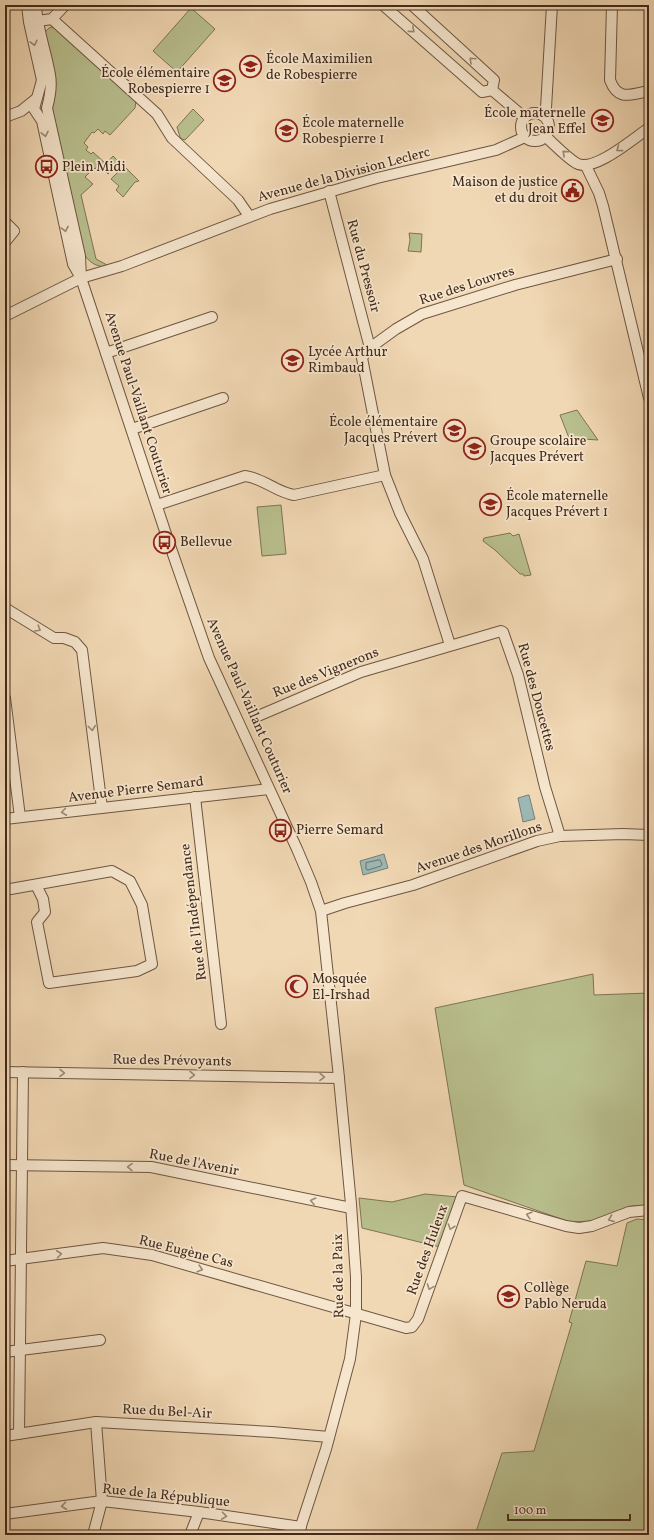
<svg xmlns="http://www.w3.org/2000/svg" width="654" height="1540" viewBox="0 0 654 1540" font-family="Vollkorn,serif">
  <rect width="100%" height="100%" fill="#f1d8b4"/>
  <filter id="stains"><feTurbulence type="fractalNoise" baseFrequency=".005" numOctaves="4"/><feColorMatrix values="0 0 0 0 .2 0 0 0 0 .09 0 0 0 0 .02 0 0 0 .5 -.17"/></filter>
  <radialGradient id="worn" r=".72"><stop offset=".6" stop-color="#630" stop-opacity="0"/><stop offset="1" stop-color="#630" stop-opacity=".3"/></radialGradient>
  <g fill="#b9bf8e" stroke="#7e7454">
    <polygon points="191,8 215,29 177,72 153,51"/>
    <path d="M52,27L56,28L136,101L135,108L110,135L105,131L103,134L98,129L94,133L92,132L84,143L88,147L86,150L91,154L93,152L106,164L113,156L119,162L108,174L99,164L95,169L91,166L86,171L89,173L85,177L93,184L81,195L96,259L107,265L105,267C95,266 88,262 83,252L51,104L43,34L49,28Z"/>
    <polygon points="193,109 204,120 185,140 182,139 180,137 177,127"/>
    <polygon points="124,166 139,181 135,182 123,197 116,190 119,186 111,179"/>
    <polygon points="409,233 422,234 421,252 408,251 410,240"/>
    <polygon points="577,410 598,440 569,438 560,415"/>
    <polygon points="281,505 286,554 262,556 257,507"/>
    <polygon points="510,533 513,536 519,534 531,575 524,576 523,574 520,574 495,550 483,541 484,538"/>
    <polygon points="593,974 594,995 649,993 649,1206 632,1206 594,1221 570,1222 464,1185 435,1008"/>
    <polygon points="425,1194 458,1197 440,1247 362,1228 359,1198 392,1202"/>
    <polygon points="637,1219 649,1220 649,1535 475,1535 502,1453 534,1451 572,1323 569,1322 586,1261 617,1266 627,1223"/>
  </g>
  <g fill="#9cb8b4" stroke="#787f77">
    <polygon points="528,795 529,795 535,819 523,822 518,798"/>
    <polygon points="384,854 388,868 363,875 360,861"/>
  </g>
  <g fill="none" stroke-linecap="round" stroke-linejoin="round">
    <polygon stroke="#707168" stroke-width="1" points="380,860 382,864 381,866 368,870 366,869 366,863"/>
    <defs>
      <g id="minor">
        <polyline points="27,5 29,22 42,80 34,109 42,121 73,264 81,278 166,534 209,658 297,849 311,882 321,911 338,1068 351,1204 356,1277 356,1314 350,1359 326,1449 298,1535"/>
        <path d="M36,5C37,29 46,51 50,75C52,86 50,97 47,108L80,256L81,278"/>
        <polyline points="383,5 482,92 492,90"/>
        <polyline points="412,5 494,80 492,90"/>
        <path d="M612,5L610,80C618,102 631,94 649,91"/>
        <polyline points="52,19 157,114 172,138 238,200 249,216"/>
        <polyline points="31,22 52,19 65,5"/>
        <polyline points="492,90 524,117"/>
        <circle cx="535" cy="127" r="14"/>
        <polyline points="542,115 546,108 552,5"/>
        <polyline points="5,117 21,111 36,99"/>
        <path d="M545,136C555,145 565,156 576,163C593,174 635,137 649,128"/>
        <polyline points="586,166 599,193 603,206 649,398"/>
        <polyline points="329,191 370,348"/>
        <polyline points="5,222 14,231 5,242"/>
        <polyline points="5,316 81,278 122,266 270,209 377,178 496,150 525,137"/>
        <polyline points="106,353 212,317"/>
        <polyline points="132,429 223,398"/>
        <path d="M157,505L245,476C263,478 276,492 294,495L385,475"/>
        <polyline points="5,608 54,638 64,638 75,642 82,650 102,808"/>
        <polyline points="450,645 423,559 400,513 385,475 362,358 367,350 396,329 422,314 515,285 617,259"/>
        <polyline points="5,698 20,817"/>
        <polyline points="258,716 361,672 501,631 503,632 518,675 545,787 560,836"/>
        <polyline points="195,797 221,1024"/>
        <polyline points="5,819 269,789"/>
        <polyline points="5,890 112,871 130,881 142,905 152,964 137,971 49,983 37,922 45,912 43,899 36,885"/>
        <polyline points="321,911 345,903 413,885 537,841 560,836 623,834 649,835"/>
        <polyline points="5,1072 339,1078"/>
        <polyline points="5,1165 151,1167 351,1208"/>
        <polyline points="5,1261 103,1248 152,1255 406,1328 412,1327 418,1319 462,1196 566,1226 579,1228 592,1226 629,1212 649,1210"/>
        <polyline points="5,1352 100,1340"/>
        <polyline points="19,1434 23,1072"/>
        <polyline points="5,1436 96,1422 272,1432 329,1437"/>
        <polyline points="5,1514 102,1501 199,1512 301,1527"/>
        <polyline points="93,1535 102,1501 96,1422"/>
        <polyline points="190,1535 199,1512"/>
      </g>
    </defs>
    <use href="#minor" stroke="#6e5641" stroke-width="12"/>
    <use href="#minor" stroke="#f6e6ce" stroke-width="10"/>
  </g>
  <defs><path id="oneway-chevron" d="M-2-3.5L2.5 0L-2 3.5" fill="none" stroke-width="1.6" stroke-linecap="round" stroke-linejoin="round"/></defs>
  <g stroke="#9c8874">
    <use href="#oneway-chevron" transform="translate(412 30) rotate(41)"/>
    <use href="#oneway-chevron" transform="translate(34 43) rotate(77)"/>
    <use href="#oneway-chevron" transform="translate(472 60) rotate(-137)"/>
    <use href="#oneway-chevron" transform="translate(45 134) rotate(78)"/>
    <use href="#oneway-chevron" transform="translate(619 149) rotate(144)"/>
    <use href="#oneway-chevron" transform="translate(565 153) rotate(-138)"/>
    <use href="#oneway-chevron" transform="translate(65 229) rotate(78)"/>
    <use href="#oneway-chevron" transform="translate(38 629) rotate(31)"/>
    <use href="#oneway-chevron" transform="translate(92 728) rotate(83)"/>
    <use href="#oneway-chevron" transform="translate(64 812) rotate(173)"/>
    <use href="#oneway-chevron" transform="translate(62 1073) rotate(1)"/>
    <use href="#oneway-chevron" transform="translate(192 1075) rotate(1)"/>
    <use href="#oneway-chevron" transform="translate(322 1077) rotate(1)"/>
    <use href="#oneway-chevron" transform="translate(130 1167) rotate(-179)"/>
    <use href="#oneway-chevron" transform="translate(313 1201) rotate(-168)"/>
    <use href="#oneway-chevron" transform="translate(529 1215) rotate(-164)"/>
    <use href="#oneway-chevron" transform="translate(611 1219) rotate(159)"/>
    <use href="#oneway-chevron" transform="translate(451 1227) rotate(109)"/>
    <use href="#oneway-chevron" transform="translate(59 1254) rotate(-7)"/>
    <use href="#oneway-chevron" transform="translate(200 1269) rotate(16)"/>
    <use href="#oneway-chevron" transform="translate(430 1287) rotate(110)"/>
    <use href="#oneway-chevron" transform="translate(64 1506) rotate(172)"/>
    <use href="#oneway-chevron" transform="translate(224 1516) rotate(8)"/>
  </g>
  <defs>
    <symbol id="school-ring" viewBox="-11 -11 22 22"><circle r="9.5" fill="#f6e6ce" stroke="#8f2418" stroke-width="1.5"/><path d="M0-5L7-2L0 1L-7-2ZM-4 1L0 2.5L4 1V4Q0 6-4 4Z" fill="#8f2418"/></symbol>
    <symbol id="bus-ring" viewBox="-11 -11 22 22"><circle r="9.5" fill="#f6e6ce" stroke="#8f2418" stroke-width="1.5"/><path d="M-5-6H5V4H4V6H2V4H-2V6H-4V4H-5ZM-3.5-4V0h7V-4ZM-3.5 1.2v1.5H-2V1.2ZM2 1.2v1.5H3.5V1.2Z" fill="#8f2418"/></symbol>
    <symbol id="civic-ring" viewBox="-11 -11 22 22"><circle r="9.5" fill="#f6e6ce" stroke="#8f2418" stroke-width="1.5"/><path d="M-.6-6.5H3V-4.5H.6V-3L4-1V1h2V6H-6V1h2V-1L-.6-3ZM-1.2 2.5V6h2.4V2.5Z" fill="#8f2418"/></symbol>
    <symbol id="mosque-ring" viewBox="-11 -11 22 22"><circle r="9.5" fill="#f6e6ce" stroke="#8f2418" stroke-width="1.5"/><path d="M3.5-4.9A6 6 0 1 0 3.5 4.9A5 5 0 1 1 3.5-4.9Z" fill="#8f2418"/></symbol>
  </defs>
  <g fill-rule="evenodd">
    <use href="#school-ring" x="238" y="54" width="25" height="25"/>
    <use href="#school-ring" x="212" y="68" width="25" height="25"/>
    <use href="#school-ring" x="590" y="108" width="25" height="25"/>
    <use href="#school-ring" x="274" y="118" width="25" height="25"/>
    <use href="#bus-ring" x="34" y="154" width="25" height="25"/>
    <use href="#civic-ring" x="560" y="178" width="25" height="25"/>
    <use href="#school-ring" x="280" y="348" width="25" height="25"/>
    <use href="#school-ring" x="442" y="418" width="25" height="25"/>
    <use href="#school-ring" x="462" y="436" width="25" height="25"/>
    <use href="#school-ring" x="478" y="492" width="25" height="25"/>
    <use href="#bus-ring" x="152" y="530" width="25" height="25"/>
    <use href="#bus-ring" x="268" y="818" width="25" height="25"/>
    <use href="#mosque-ring" x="284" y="974" width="25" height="25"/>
    <use href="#school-ring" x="496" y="1284" width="25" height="25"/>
  </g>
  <g text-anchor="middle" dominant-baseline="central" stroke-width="3.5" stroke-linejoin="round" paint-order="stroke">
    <g font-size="14" fill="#432a1b" stroke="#f6e6ce" text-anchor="start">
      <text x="266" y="59">École Maximilien<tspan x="266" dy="16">de Robespierre</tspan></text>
      <text x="210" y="73" text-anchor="end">École élémentaire<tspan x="210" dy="16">Robespierre 1</tspan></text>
      <text x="586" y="113" text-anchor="end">École maternelle<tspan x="586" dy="16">Jean Effel</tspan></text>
      <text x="302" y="123">École maternelle<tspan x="302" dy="16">Robespierre 1</tspan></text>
      <text x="62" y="167">Plein Midi</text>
      <text x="558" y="182" text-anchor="end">Maison de justice<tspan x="558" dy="16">et du droit</tspan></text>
      <text x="308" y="352">Lycée Arthur<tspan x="308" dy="16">Rimbaud</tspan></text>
      <text x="438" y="422" text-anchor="end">École élémentaire<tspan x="438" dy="16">Jacques Prévert</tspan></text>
      <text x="490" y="441">Groupe scolaire<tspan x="490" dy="16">Jacques Prévert</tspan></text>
      <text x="506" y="496">École maternelle<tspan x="506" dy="16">Jacques Prévert 1</tspan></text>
      <text x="180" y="542">Bellevue</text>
      <text x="296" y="830">Pierre Semard</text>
      <text x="312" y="979">Mosquée<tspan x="312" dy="16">El-Irshad</tspan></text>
      <text x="524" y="1288">Collège<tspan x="524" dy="16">Pablo Neruda</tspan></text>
    </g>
    <g font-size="14" fill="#432a1b" stroke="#f6e6ce">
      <text transform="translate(344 175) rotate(-15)">Avenue de la Division Leclerc</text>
      <text transform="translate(363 266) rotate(75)">Rue du Pressoir</text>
      <text transform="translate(467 286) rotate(-18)">Rue des Louvres</text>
      <text transform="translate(138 403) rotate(72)">Avenue Paul-Vaillant Couturier</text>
      <text transform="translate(326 673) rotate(-22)">Rue des Vignerons</text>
      <text transform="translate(536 697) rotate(75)">Rue des Doucettes</text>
      <text transform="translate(249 706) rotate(66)">Avenue Paul-Vaillant Couturier</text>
      <text transform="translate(136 790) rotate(-7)">Avenue Pierre Semard</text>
      <text transform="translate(479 848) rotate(-19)">Avenue des Morillons</text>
      <text transform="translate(194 912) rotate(-97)">Rue de l'Indépendance</text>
      <text transform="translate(172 1061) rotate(1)">Rue des Prévoyants</text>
      <text transform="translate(194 1163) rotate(11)">Rue de l'Avenir</text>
      <text transform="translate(428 1250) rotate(-70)">Rue des Huleux</text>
      <text transform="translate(186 1252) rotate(14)">Rue Eugène Cas</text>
      <text transform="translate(339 1276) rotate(-91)">Rue de la Paix</text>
      <text transform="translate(167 1412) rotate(3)">Rue du Bel-Air</text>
      <text transform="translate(166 1496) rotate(6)">Rue de la République</text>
    </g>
  </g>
  <rect width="654" height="1540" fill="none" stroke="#f1d8b4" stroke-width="20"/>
  <rect x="6" y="6" width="642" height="1528" fill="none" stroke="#432a1b" stroke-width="2"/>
  <rect x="10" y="10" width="634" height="1520" fill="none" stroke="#432a1b"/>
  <path d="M508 1514v6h122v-6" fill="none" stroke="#432a1b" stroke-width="2"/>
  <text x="514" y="1514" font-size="12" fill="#432a1b" stroke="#f6e6ce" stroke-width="3" paint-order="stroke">100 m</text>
  <rect width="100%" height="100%" filter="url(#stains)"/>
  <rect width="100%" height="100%" fill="url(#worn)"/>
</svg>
